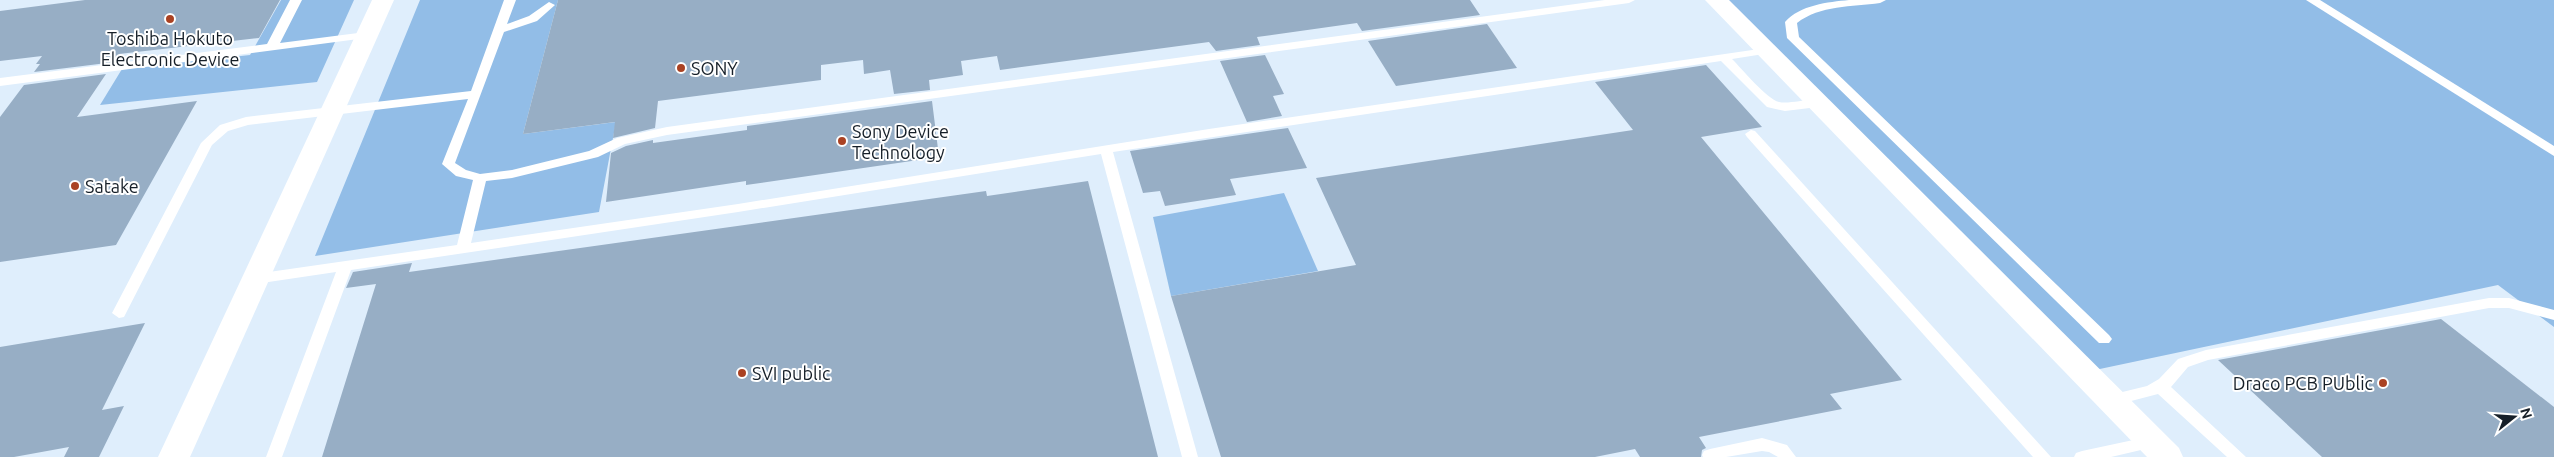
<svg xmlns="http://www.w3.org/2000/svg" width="2554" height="457" viewBox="0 0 2554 457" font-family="Ubuntu,sans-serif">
  <rect width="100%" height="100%" fill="#dfeefc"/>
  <g fill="#92bde7">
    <polygon points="281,0 354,0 317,82 100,105 122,69 250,55"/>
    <polygon points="420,0 558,0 523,134 616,122 599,212 315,256"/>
    <polygon points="1725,0 2554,0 2554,327 2498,285 2095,370"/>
    <polygon points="1284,193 1318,271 1171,296 1153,217"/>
  </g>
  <g fill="#97aec5">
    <polygon points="85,0 280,0 259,38 119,54 115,62 34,72 40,64 36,64 42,56 0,61 0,11"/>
    <polygon points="558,0 1470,0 1480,15 1362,31 1357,23 1257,37 1260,45 1216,51 1209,42 1000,70 997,56 961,61 963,75 929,80 930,90 894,94 890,70 864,74 863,60 821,65 821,80 658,101 655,128 613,138 615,122 523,134"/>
    <polygon points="1487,24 1517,68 1396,86 1368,41"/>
    <polygon points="1265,55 1284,94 1273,96 1282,116 1247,122 1220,61"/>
    <polygon points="1706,65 1762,127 1701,137 1902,380 1830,394 1842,409 1699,437 1706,448 1702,450 1701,457 1640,457 1635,449 1595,457 1221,457 1171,296 1356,265 1316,178 1633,130 1595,82"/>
    <polygon points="106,74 77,117 197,101 116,245 0,262 0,117 24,85"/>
    <polygon points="932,101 939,157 746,185 746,181 606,202 611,153 626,146 653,140 653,143 747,130 747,126"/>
    <polygon points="1288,128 1307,168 1230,179 1236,195 1165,206 1160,191 1143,193 1130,151"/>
    <polygon points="1088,181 1158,457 322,457 376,284 346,288 353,272 412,263 409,272 986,191 987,196"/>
    <polygon points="2441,319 2554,407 2554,457 2322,457 2218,360"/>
    <polygon points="145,323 102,410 124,406 99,457 64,457 69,447 14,457 0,457 0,347"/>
  </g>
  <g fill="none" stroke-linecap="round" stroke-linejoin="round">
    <g fill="#fff" fill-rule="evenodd">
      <polygon points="290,0 302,0 280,43 366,32 372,35 366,38 0,86 0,78 267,44"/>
      <path d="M504,0H516L507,24L529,16L549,2L555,5L537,21L504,32L455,163L466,170L480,174L512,170L589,151L617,138L667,127L1605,0H1635L1629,3L667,135L625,144L598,157L512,178L486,181L471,243L738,204L1209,129L1766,48L1772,51L1770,53L1732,59C1742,69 1767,99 1779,102C1791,105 1817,95 1824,103L1818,107L1785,111L1767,107L1721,61L1113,152L1198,457H1182L1101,154L738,212L351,270L282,457H266L336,272L255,284L248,279L255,274L457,245L473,180L456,176L442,164L468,99L248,125L228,131L212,145L124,317L119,318L112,313L201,143L220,125L246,117L471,91Z"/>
      <path d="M1849,0H1886L1880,3C1852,7 1820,5 1797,23L1799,37L2109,335L2112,339L2109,343H2099L1787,38L1785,22C1800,5 1828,2 1849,0Z"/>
      <polygon points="2306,0 2320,0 2554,146 2554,156"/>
      <polygon points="1751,130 1755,131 2051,457 2033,457 1747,137 1745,134"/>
      <polygon points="2489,298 2509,298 2554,310 2554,320 2509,308 2489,308 2208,360 2188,367 2171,387 2246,457 2227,457 2158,394 2112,406 2106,404 2104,400 2106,396 2147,386 2159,379 2178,359 2206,350"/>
      <polygon points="2152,436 2158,438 2160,442 2158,446 2111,457 2074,457 2076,453 2082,451"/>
      <polygon points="1762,438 1787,445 1796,457 1778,457 1769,452 1762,451 1726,457 1703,457 1702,455 1704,451 1710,449"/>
    </g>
    <g fill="#fff" fill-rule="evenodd">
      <polygon points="372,0 394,0 190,457 158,457"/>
      <polygon points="1705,0 1729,0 2179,448 2183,457 2147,457"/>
    </g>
  </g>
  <g fill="#aa4223" stroke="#fff" stroke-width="2">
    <circle cx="170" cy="19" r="5"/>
    <circle cx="681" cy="68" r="5"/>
    <circle cx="842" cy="141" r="5"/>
    <circle cx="75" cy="186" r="5"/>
    <circle cx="742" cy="373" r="5"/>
    <circle cx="2383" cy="383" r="5"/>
  </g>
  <g text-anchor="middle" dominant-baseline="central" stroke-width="4" stroke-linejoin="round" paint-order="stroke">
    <g font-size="18" fill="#161f28" stroke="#fff" text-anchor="start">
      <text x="170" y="38" text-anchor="middle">Toshiba Hokuto<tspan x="170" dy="21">Electronic Device</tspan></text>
      <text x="691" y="68">SONY</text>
      <text x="852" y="131">Sony Device<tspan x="852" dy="21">Technology</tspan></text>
      <text x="85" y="186">Satake</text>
      <text x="752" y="373">SVI public</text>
      <text x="2373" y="383" text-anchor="end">Draco PCB PUblic</text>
    </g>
  </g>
  <g transform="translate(2514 417) rotate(73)" stroke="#ffffff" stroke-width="4" paint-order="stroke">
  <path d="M0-4L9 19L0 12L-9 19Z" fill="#161f28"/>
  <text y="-8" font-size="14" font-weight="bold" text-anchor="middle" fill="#161f28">N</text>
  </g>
</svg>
